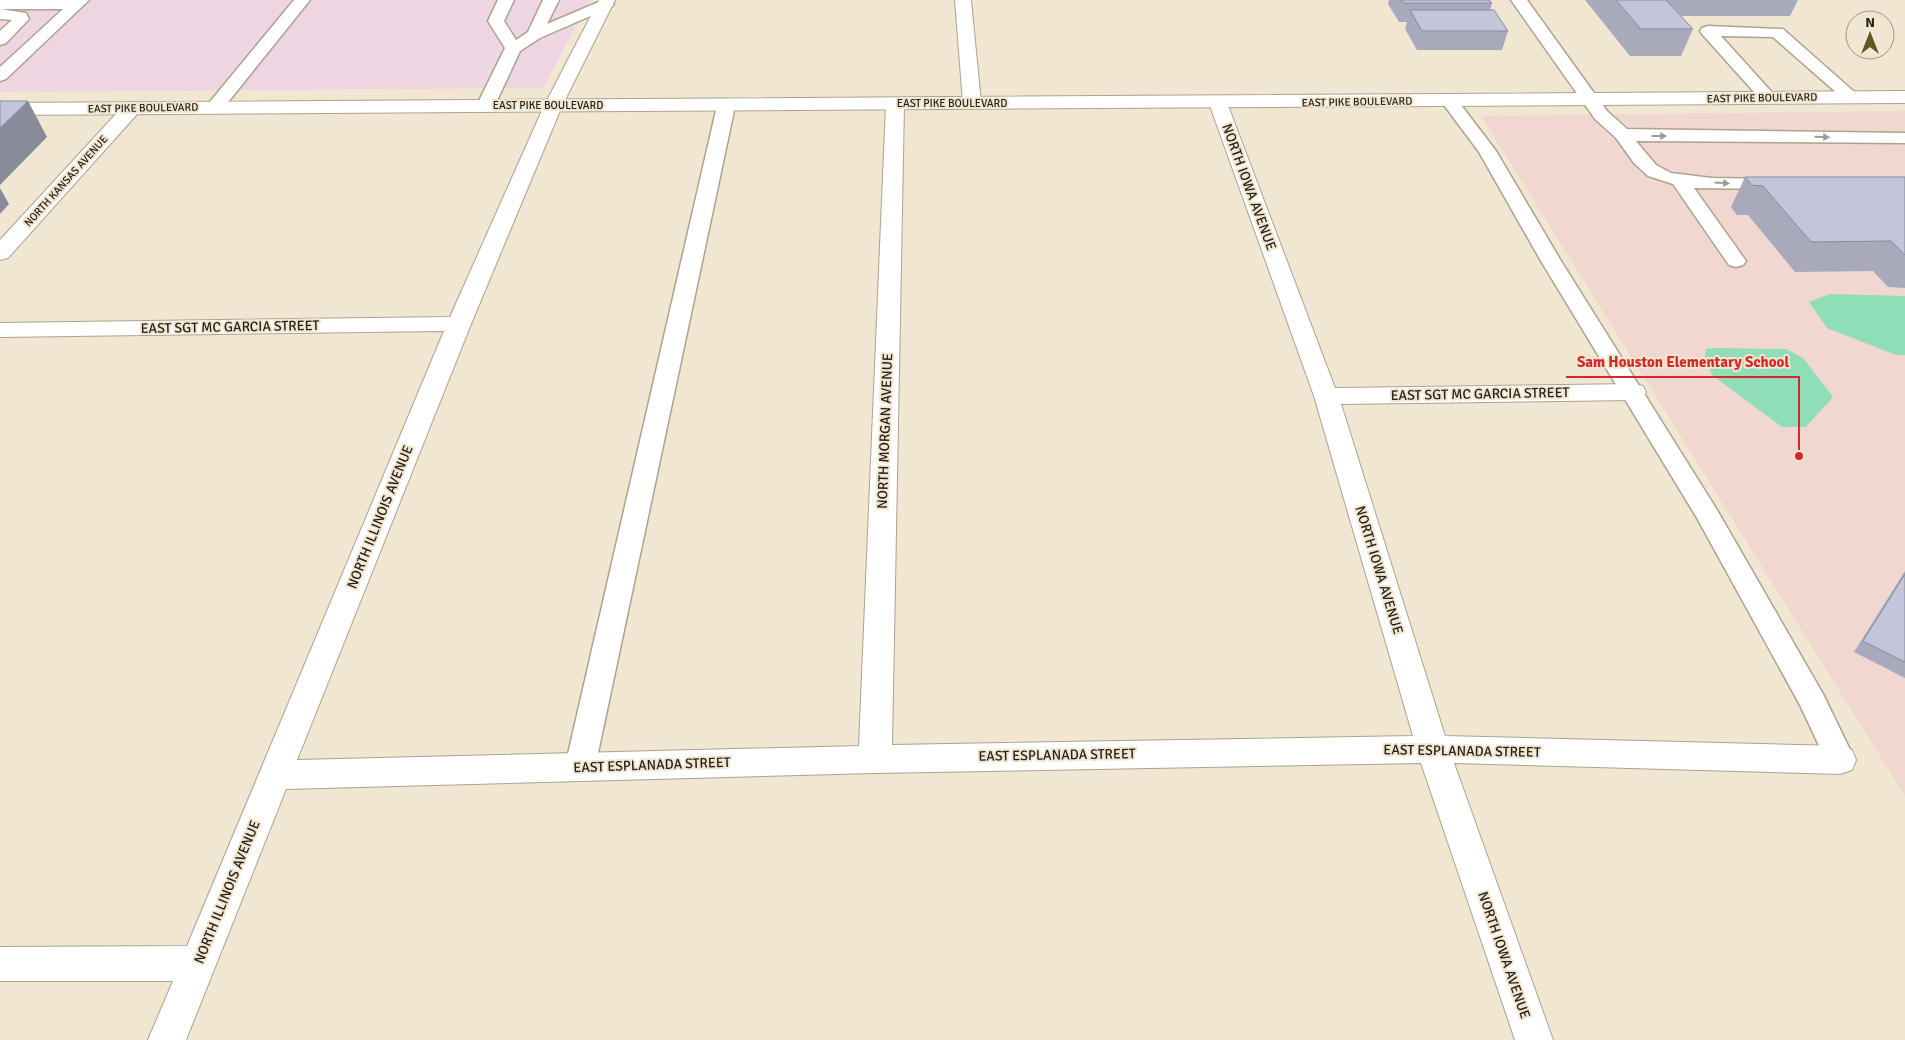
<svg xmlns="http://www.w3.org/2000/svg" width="1905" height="1040" viewBox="0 0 1905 1040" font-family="Signika,sans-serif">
  <rect width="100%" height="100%" fill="#f1e6d2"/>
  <polygon fill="#edd6e2" points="0,0 590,0 543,88 0,92"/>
  <polygon fill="#f0d7cf" points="1905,111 1905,796 1481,116"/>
  <g fill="#90deb8">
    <polygon points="1830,294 1905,296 1905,355 1896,355 1827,328 1809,302"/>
    <polygon points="1716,348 1786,349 1803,358 1833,397 1806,427 1782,427 1712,375 1705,356 1706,349"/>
  </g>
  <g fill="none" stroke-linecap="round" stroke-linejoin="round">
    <defs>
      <g id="service">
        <polygon points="0,0 89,0 6,79 0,81 0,67 63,9 0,9"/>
        <polygon points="294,0 310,0 221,111 215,112 209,111 206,107 209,103"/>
        <polygon points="498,0 514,0 504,21 516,40 528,32 543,0 559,0 547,24 601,1 608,0 614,4 611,7 540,38 520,51 495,105 492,109 480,109 477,105 505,48 488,21"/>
        <polygon points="1511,0 1527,0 1607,111 1627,129 1905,133 1905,143 1636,141 1656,165 1671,173 1712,178 1782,179 1784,183 1782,187 1775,189 1694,188 1746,261 1743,265 1736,267 1729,265 1673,184 1648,176 1634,163 1616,138 1595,119"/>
        <polygon points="0,9 26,13 29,19 6,43 0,45 0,31 12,20 0,19"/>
        <polygon points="1708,26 1783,29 1860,97 1858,101 1846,101 1773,37 1721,36 1777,98 1775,102 1763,102 1702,34 1700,31 1702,28"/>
        <polygon points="1449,96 1455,97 1496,151 1561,261 1717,510 1823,694 1855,760 1850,769 1840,772 1830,769 1800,705 1697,518 1541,261 1479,152 1441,101 1443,97"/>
        <polygon points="726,101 732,102 735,106 595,767 591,776 580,780 569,776 565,767 717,106 720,102"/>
      </g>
      <g id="minor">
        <polygon points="599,0 615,0 562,106 471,324 297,760 859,746 886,104 888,100 895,98 902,100 904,104 892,745 1413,736 1314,396 1209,103 1211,99 1218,97 1225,99 1227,103 1335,388 1634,384 1643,386 1646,392 1643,398 1634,400 1341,404 1445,736 1840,746 1852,750 1856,760 1852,770 1840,774 1454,763 1553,1040 1515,1040 1421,763 875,773 286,789 186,1040 148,1040 173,981 0,981 0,947 187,946 444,331 0,337 0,323 450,317 544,106"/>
        <polygon points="955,0 971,0 981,103 979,107 972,109 965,107 963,103"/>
        <polygon points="132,102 139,104 141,108 139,112 8,258 0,260 0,240 125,104"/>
      </g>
      <polygon id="tertiary" points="1905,91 1905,103 0,115 0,103"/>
    </defs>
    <use href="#service" stroke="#ada290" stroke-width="3"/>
    <use href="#minor" stroke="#ada290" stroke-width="2"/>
    <use href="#tertiary" stroke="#ada290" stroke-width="2"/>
    <use href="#service" fill="#fff" fill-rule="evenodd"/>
    <use href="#minor" fill="#fff" fill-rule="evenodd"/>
    <use href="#tertiary" fill="#fff" fill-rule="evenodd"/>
  </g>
  <g fill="#a8aabc">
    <polygon points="1389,0 1489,0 1492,3 1490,10 1508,31 1502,50 1417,50 1405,29 1407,22 1399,22 1388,4"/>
    <polygon points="1585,0 1798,0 1790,16 1681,16 1693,29 1681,56 1630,56"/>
    <polygon points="1745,177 1905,177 1905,288 1888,287 1873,271 1795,272 1748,215 1737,215 1731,207"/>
    <polygon points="1905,571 1905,678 1854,652"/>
  </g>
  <g fill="#888b99">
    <polygon points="28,101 47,137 0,185 0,128"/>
    <polygon points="0,188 9,204 0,214"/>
  </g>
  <g fill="#c3c6db" stroke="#888b99">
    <polygon points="1401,0 1489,0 1492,3 1403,3"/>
    <polygon points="1616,0 1666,0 1693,29 1641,29"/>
    <polygon points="1410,10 1494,10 1508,31 1422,31"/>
    <polygon points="0,101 28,101 0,128"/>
    <polygon points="1745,177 1905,177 1905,255 1891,241 1811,242 1763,186 1752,185"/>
    <polygon points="1905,574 1905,662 1863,641"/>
  </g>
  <defs><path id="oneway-solid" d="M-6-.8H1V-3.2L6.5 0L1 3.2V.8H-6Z" transform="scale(1.25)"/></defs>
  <g fill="#9d9b98">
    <use href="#oneway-solid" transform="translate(1659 136)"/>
    <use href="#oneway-solid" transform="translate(1822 137) rotate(1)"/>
    <use href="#oneway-solid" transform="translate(1722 183) rotate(3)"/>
  </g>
  <g text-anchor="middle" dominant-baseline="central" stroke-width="4" stroke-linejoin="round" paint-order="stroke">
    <g font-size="11" fill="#252119" stroke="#f1e6d2">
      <text transform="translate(1762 98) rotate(-1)">EAST PIKE BOULEVARD</text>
      <text transform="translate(1357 102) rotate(-1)">EAST PIKE BOULEVARD</text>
      <text x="952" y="103">EAST PIKE BOULEVARD</text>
      <text x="548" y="105">EAST PIKE BOULEVARD</text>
      <text transform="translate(143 108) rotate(-1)">EAST PIKE BOULEVARD</text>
      <text transform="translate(66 181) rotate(-48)">NORTH KANSAS AVENUE</text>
    </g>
    <g font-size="14" fill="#252119" stroke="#f1e6d2">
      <text transform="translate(1249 187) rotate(70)">NORTH IOWA AVENUE</text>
      <text transform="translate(230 327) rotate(-1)">EAST SGT MC GARCIA STREET</text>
      <text transform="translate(1480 394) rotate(-1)">EAST SGT MC GARCIA STREET</text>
      <text transform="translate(885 431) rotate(-88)">NORTH MORGAN AVENUE</text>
      <text transform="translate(380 517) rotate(-68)">NORTH ILLINOIS AVENUE</text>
      <text transform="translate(1379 570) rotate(73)">NORTH IOWA AVENUE</text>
      <text transform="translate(1462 751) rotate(1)">EAST ESPLANADA STREET</text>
      <text transform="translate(1057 755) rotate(-1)">EAST ESPLANADA STREET</text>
      <text transform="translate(652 765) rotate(-2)">EAST ESPLANADA STREET</text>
      <text transform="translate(227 892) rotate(-68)">NORTH ILLINOIS AVENUE</text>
      <text transform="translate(1504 955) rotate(71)">NORTH IOWA AVENUE</text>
    </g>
  </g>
  <path fill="none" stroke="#d62828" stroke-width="2" d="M1799 456L1799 377H1566"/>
  <circle fill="#d62828" stroke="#f1e6d2" stroke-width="2" cx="1799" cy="456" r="5"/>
  <g font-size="15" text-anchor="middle" font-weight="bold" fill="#d62828" stroke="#f1e6d2" stroke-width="4" stroke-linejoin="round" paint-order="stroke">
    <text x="1683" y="367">Sam Houston Elementary School</text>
  </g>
  <g transform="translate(1870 35)"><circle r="24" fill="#f1e6d2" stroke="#9f9788"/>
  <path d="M0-4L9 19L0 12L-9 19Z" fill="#5f5622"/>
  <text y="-8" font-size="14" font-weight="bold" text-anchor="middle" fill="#252119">N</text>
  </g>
</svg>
